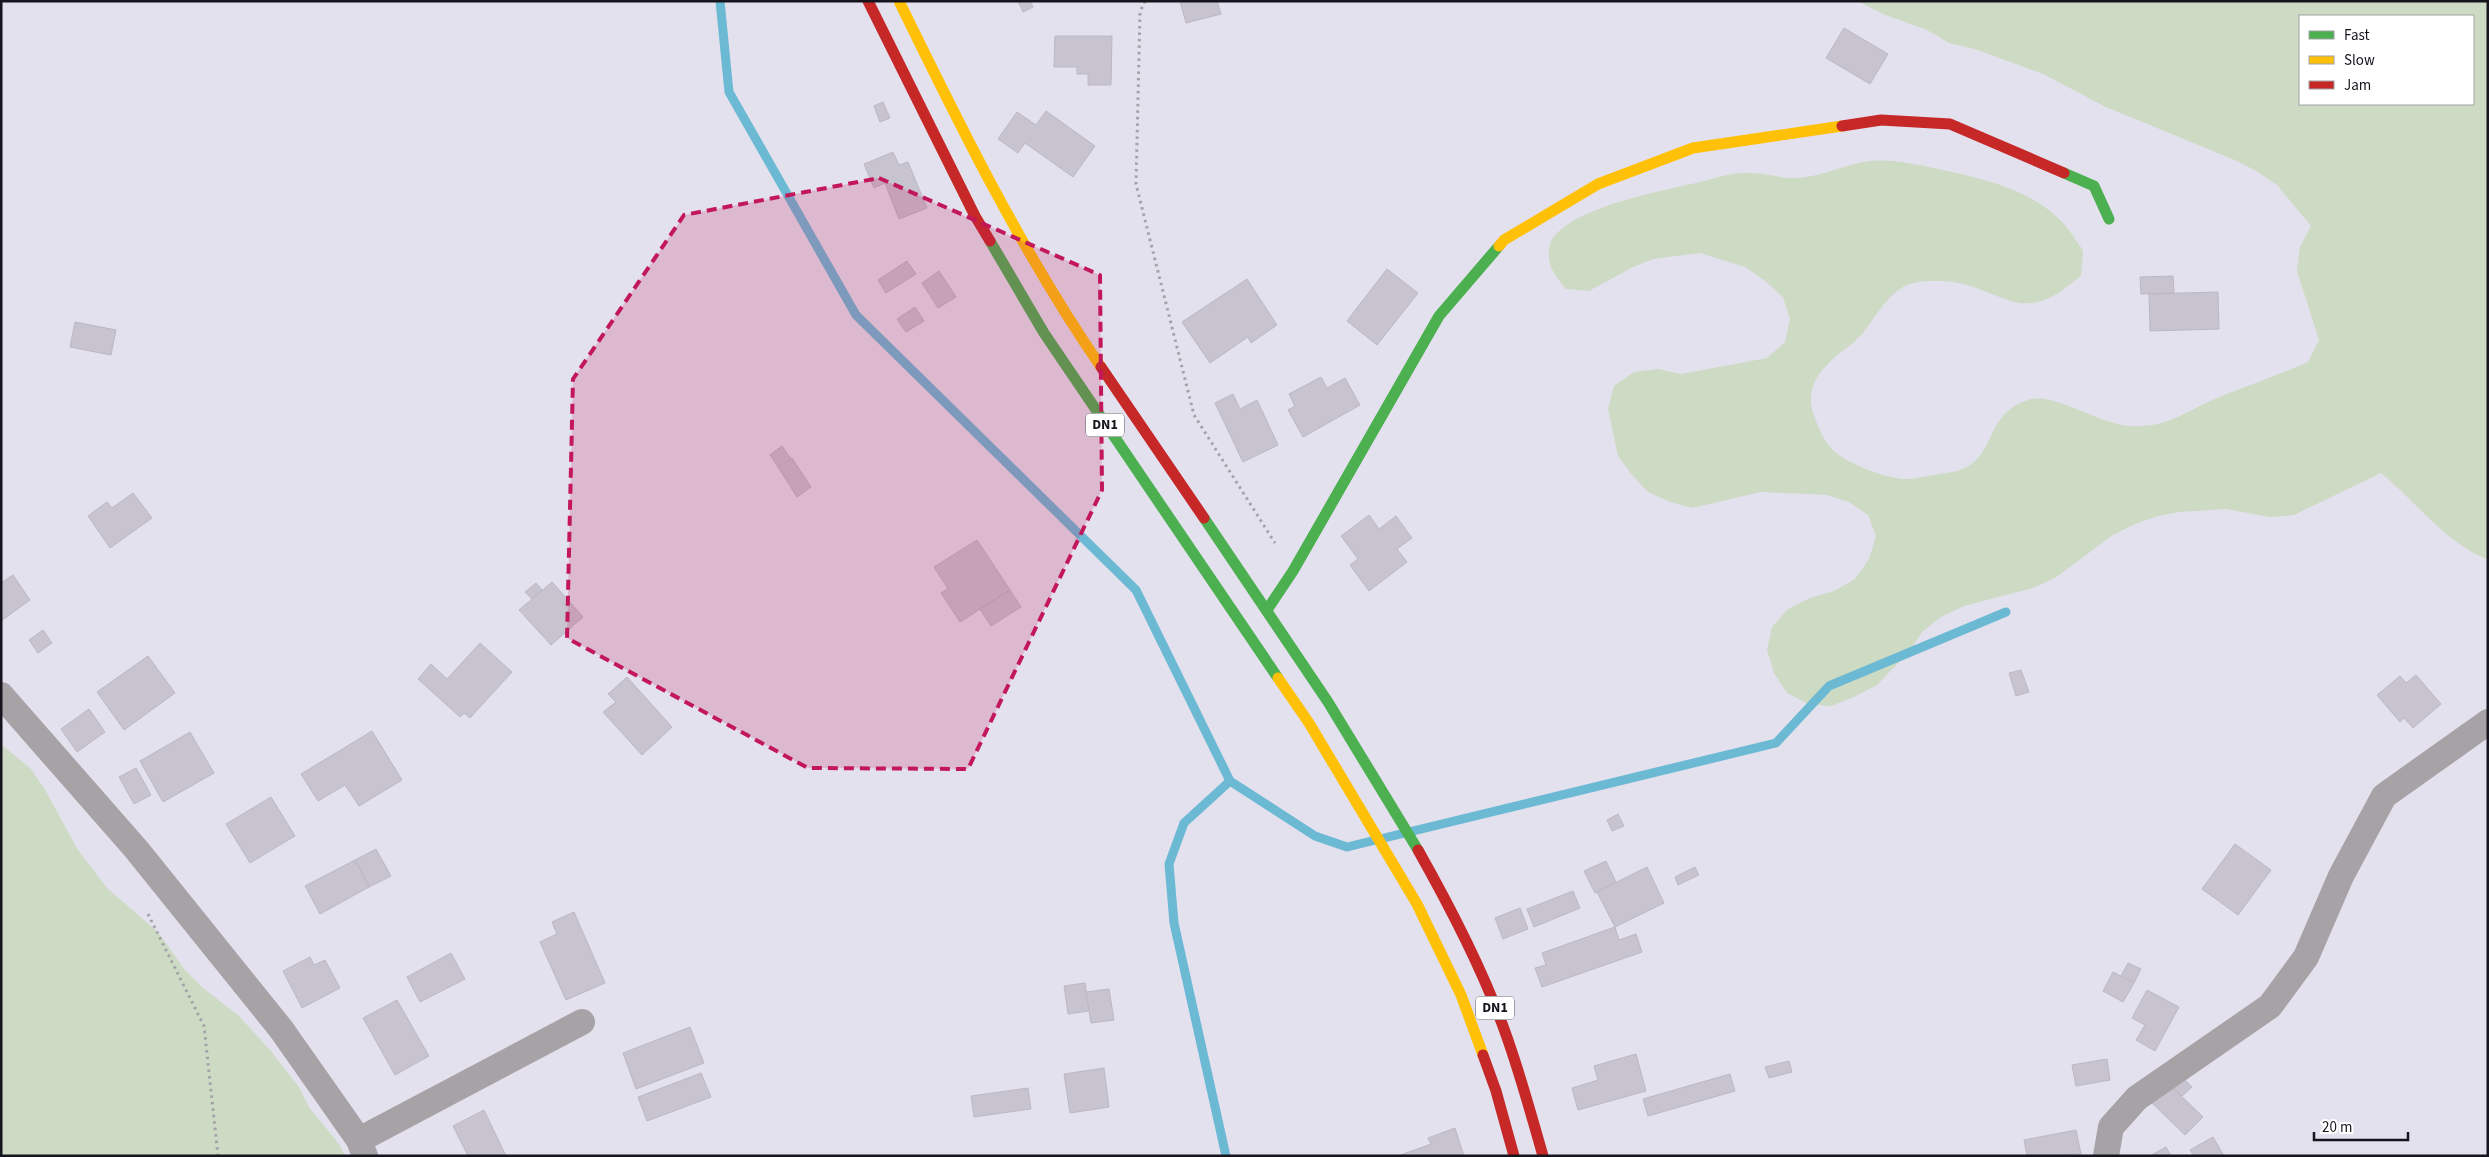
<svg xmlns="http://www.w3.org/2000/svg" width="2489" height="1157" viewBox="0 0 2489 1157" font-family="'Source Sans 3',sans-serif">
  <rect width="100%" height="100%" fill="#e4e1ee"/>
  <g fill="#cddbc4" fill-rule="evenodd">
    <path d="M1857,1H2488V560C2445,542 2416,502 2381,473L2294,515L2270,517L2226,509L2180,512L2158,516L2135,524L2113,535L2055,578L2033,588L1964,606L1941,617L1922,632L1910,651L1877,685L1854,697L1831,706L1808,704L1787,693L1774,673L1767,650L1772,627L1788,609L1810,598L1834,591L1855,579L1869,559L1876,536L1868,515L1849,502L1827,495L1761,492L1692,508L1670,502L1648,492L1632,475L1618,456L1608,409L1614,386L1634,372L1658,369L1681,374L1767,358L1785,342L1790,319L1783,297L1765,281L1745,267L1700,253L1653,259L1631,268L1589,291L1566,289C1555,276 1547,266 1549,249C1554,209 1668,190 1700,182C1716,178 1731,172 1748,173C1764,173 1780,178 1797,178C1822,177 1845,164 1870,161C1893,159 1915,164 1938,169C1985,179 2045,192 2073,236C2076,241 2082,247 2083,252C2083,259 2081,268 2081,275C2017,334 2004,283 1940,281C1930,281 1917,281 1907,285C1885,295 1875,320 1860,336C1849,348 1835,355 1825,367C1811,382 1807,399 1815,418C1819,429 1824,442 1833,450C1845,462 1880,476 1897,478C1910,481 1926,476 1939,474C1947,473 1963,471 1970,465C1997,446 1987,412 2031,399C2054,393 2102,425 2130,426C2169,428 2183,412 2217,398C2247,386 2278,375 2308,362L2319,340L2297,271L2300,247L2311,226L2277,185L2258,172L2237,161L2106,107L2043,74L1975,49L1949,43L1927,30L1883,14ZM2300,16H2473V104H2300Z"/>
    <polygon points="1,744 30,768 44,788 78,850 107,888 158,932 185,970 202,987 239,1016 270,1050 299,1087 309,1107 339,1144 345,1156 1,1156"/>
  </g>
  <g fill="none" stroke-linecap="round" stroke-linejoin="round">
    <g stroke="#6cb9d4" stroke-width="9">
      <polyline points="720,1 729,92 856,315 1136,590 1230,781 1315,836 1347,847 1776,743 1829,686 2006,612"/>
      <polyline points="1226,1156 1174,923 1169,864 1184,823 1230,781"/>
    </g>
  </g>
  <g fill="#c7c4cf" stroke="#bbb8c3">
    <polygon points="1018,1 1030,1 1033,7 1023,12"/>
    <polygon points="1180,1 1217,1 1221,14 1186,23"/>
    <polygon points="1844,28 1888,54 1870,84 1826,58"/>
    <polygon points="1055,36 1112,36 1111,85 1088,85 1088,74 1077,74 1077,67 1054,67"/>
    <polygon points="883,102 890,118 880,122 874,106"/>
    <polygon points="1046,111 1095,146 1073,177 1025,143 1018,153 998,139 1017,112 1036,125"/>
    <polygon points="893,152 899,165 908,162 927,208 899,219 885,183 874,188 864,164"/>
    <polygon points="907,261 916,274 886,293 878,280"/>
    <polygon points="1387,269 1418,293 1377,345 1347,321"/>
    <polygon points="939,271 956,297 938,308 922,283"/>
    <polygon points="2173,276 2174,293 2141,294 2140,277"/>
    <polygon points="1247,279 1277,325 1251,343 1248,337 1210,363 1182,322"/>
    <polygon points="2218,292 2219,329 2150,331 2149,294"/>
    <polygon points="915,307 924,321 906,332 897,319"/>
    <polygon points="75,322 116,330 111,355 70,347"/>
    <polygon points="1321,377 1327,388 1345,378 1360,405 1303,437 1288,410 1295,406 1289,394"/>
    <polygon points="1233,394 1240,409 1257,400 1278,445 1243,462 1215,403"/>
    <polygon points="782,446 791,459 778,467 770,455"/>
    <polygon points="792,458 811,487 797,497 778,467"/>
    <polygon points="133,493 152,518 110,548 88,516 107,502 112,508"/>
    <polygon points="1369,515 1379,529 1396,516 1412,538 1397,549 1407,562 1369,591 1350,565 1358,559 1341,536"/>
    <polygon points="977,540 1010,590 960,622 941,593 948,589 934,567"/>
    <polygon points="13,575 30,600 1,621 1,583"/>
    <polygon points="552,582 583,617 551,645 519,610"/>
    <polygon points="536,583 542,590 532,599 525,592"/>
    <polygon points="1010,590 1021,607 991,626 980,609"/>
    <polygon points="43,630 52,643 38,653 29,640"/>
    <polygon points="480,643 512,672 470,718 464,713 460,717 418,679 431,664 447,679"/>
    <polygon points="148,656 175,693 124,730 97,692"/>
    <polygon points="2021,670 2029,692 2016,696 2009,673"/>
    <polygon points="2416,675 2441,704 2413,728 2404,718 2400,722 2377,695 2400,676 2406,683"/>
    <polygon points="627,677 672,727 642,755 603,712 616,702 608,694"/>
    <polygon points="89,709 105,732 77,752 61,729"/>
    <polygon points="372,731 402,780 359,806 345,785 318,801 301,774"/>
    <polygon points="190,732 214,773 163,802 140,761"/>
    <polygon points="136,768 151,795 134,804 119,777"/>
    <polygon points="271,797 295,836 250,863 226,824"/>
    <polygon points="1618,814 1624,826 1612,831 1607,820"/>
    <polygon points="2235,844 2271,870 2238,915 2202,889"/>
    <polygon points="376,849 391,876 369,887 355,860"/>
    <polygon points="355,860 369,887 320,914 305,886"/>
    <polygon points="1606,861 1616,882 1595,893 1584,871"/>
    <polygon points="1647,867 1664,903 1615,927 1597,892"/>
    <polygon points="1695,867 1699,875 1678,885 1675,877"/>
    <polygon points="1573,891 1580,908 1534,927 1527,909"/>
    <polygon points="1520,908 1528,929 1503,939 1495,918"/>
    <polygon points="574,912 605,983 566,1000 540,942 557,934 552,922"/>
    <polygon points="1615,927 1619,940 1636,934 1642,952 1542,987 1535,968 1546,965 1542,953"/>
    <polygon points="451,953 465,979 420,1002 407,977"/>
    <polygon points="310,957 314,965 325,960 340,988 302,1008 283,971"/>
    <polygon points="2128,963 2141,969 2134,983 2121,976"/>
    <polygon points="2113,972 2134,983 2123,1002 2103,991"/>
    <polygon points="1085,983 1089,1011 1068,1014 1064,986"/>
    <polygon points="1109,989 1114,1020 1091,1023 1086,992"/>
    <polygon points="2147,990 2179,1007 2155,1051 2136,1040 2145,1025 2132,1018"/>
    <polygon points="397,1000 429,1056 395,1075 363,1018"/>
    <polygon points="690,1027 704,1063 636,1089 623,1053"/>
    <polygon points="1636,1054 1646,1091 1578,1110 1572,1088 1598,1080 1594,1066"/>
    <polygon points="2107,1059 2110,1080 2076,1086 2072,1065"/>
    <polygon points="1789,1061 1792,1072 1769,1078 1765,1067"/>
    <polygon points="1104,1068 1109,1107 1070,1113 1064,1074"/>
    <polygon points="701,1073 711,1097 647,1121 638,1097"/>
    <polygon points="1730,1074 1735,1091 1648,1116 1643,1099"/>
    <polygon points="2183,1078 2192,1087 2182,1096 2173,1088"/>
    <polygon points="2170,1085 2203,1117 2185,1135 2152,1103"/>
    <polygon points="1028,1088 1031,1109 974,1117 971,1096"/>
    <polygon points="484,1110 506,1156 468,1156 453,1126"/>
    <polygon points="1455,1128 1464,1156 1398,1156 1431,1144 1428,1138"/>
    <polygon points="2076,1130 2081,1154 2027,1156 2024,1140"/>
    <polygon points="2213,1137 2224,1156 2194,1156 2190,1150"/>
    <polygon points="2166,1147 2171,1156 2150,1156"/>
  </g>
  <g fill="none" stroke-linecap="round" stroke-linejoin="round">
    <g stroke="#a5a2a7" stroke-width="3" stroke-dasharray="2.5 4" stroke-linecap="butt">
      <polyline points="1145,1 1140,12 1136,184 1194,415 1275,543"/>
      <polyline points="148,914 204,1026 218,1156"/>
    </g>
    <g stroke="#a6a2a6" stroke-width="26">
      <polyline points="1,695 136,849 281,1029 359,1140 365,1156"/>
      <polyline points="359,1140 582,1022"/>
      <polyline points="2106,1156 2111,1127 2137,1098 2270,1006 2306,957 2341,876 2384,796 2488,722"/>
    </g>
    <g stroke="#4caf50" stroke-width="11">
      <polyline points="2064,173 2094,186 2109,219"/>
      <polyline points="990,241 1044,333 1278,678"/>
      <polyline points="1204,518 1328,702 1418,850"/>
      <polyline points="1267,610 1293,571 1439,316 1499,246"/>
    </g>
    <g stroke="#ffc107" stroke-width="11">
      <path d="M899,1C960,126 1022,252 1101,367"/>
      <polyline points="1499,246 1504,240 1598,184 1693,148 1842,126"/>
      <polyline points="1278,678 1309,723 1417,904 1461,995 1483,1055"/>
    </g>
    <g stroke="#c62828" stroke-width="11">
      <polyline points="868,1 975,216 990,241"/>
      <polyline points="1842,126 1881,120 1950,124 2064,173"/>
      <polyline points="1101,367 1204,518"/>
      <path d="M1418,850C1449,905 1479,962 1501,1021C1518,1065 1530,1111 1543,1156"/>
      <polyline points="1483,1055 1496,1091 1514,1156"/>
    </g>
  </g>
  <path fill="#c2185b" fill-opacity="0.2" stroke="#c2185b" stroke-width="4" stroke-dasharray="10 6" stroke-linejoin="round" d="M879,178L1100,275L1102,490L968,769L808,768L567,638L573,379L684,215Z"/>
  <g text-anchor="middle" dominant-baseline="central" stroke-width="5" stroke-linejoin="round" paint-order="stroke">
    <g fill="#fff" stroke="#5c5a60" stroke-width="1">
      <rect x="1086" y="413.5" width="38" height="23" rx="4"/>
      <rect x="1476" y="996.5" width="38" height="23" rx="4"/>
    </g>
    <g font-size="14" font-weight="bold" fill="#16141c">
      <text x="1105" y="425">DN1</text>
      <text x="1495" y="1008">DN1</text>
    </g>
  </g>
  <rect width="2489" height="1157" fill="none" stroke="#16141c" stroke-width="5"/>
  <rect x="2299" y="15" width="175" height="90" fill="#ffffff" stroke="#a2a1a4"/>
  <rect x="2309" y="31" width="25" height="8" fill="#4caf50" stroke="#a2a1a4"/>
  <text x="2344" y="40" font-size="15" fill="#16141c">Fast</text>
  <rect x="2309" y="56" width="25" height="8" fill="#ffc107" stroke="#a2a1a4"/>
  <text x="2344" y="65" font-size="15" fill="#16141c">Slow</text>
  <rect x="2309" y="81" width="25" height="8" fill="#c62828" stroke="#a2a1a4"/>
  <text x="2344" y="90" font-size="15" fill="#16141c">Jam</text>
  <path d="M2314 1132v8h94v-8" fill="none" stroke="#16141c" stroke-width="2.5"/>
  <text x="2322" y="1132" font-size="15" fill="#16141c" stroke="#ffffff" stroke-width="4" paint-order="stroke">20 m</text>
</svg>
